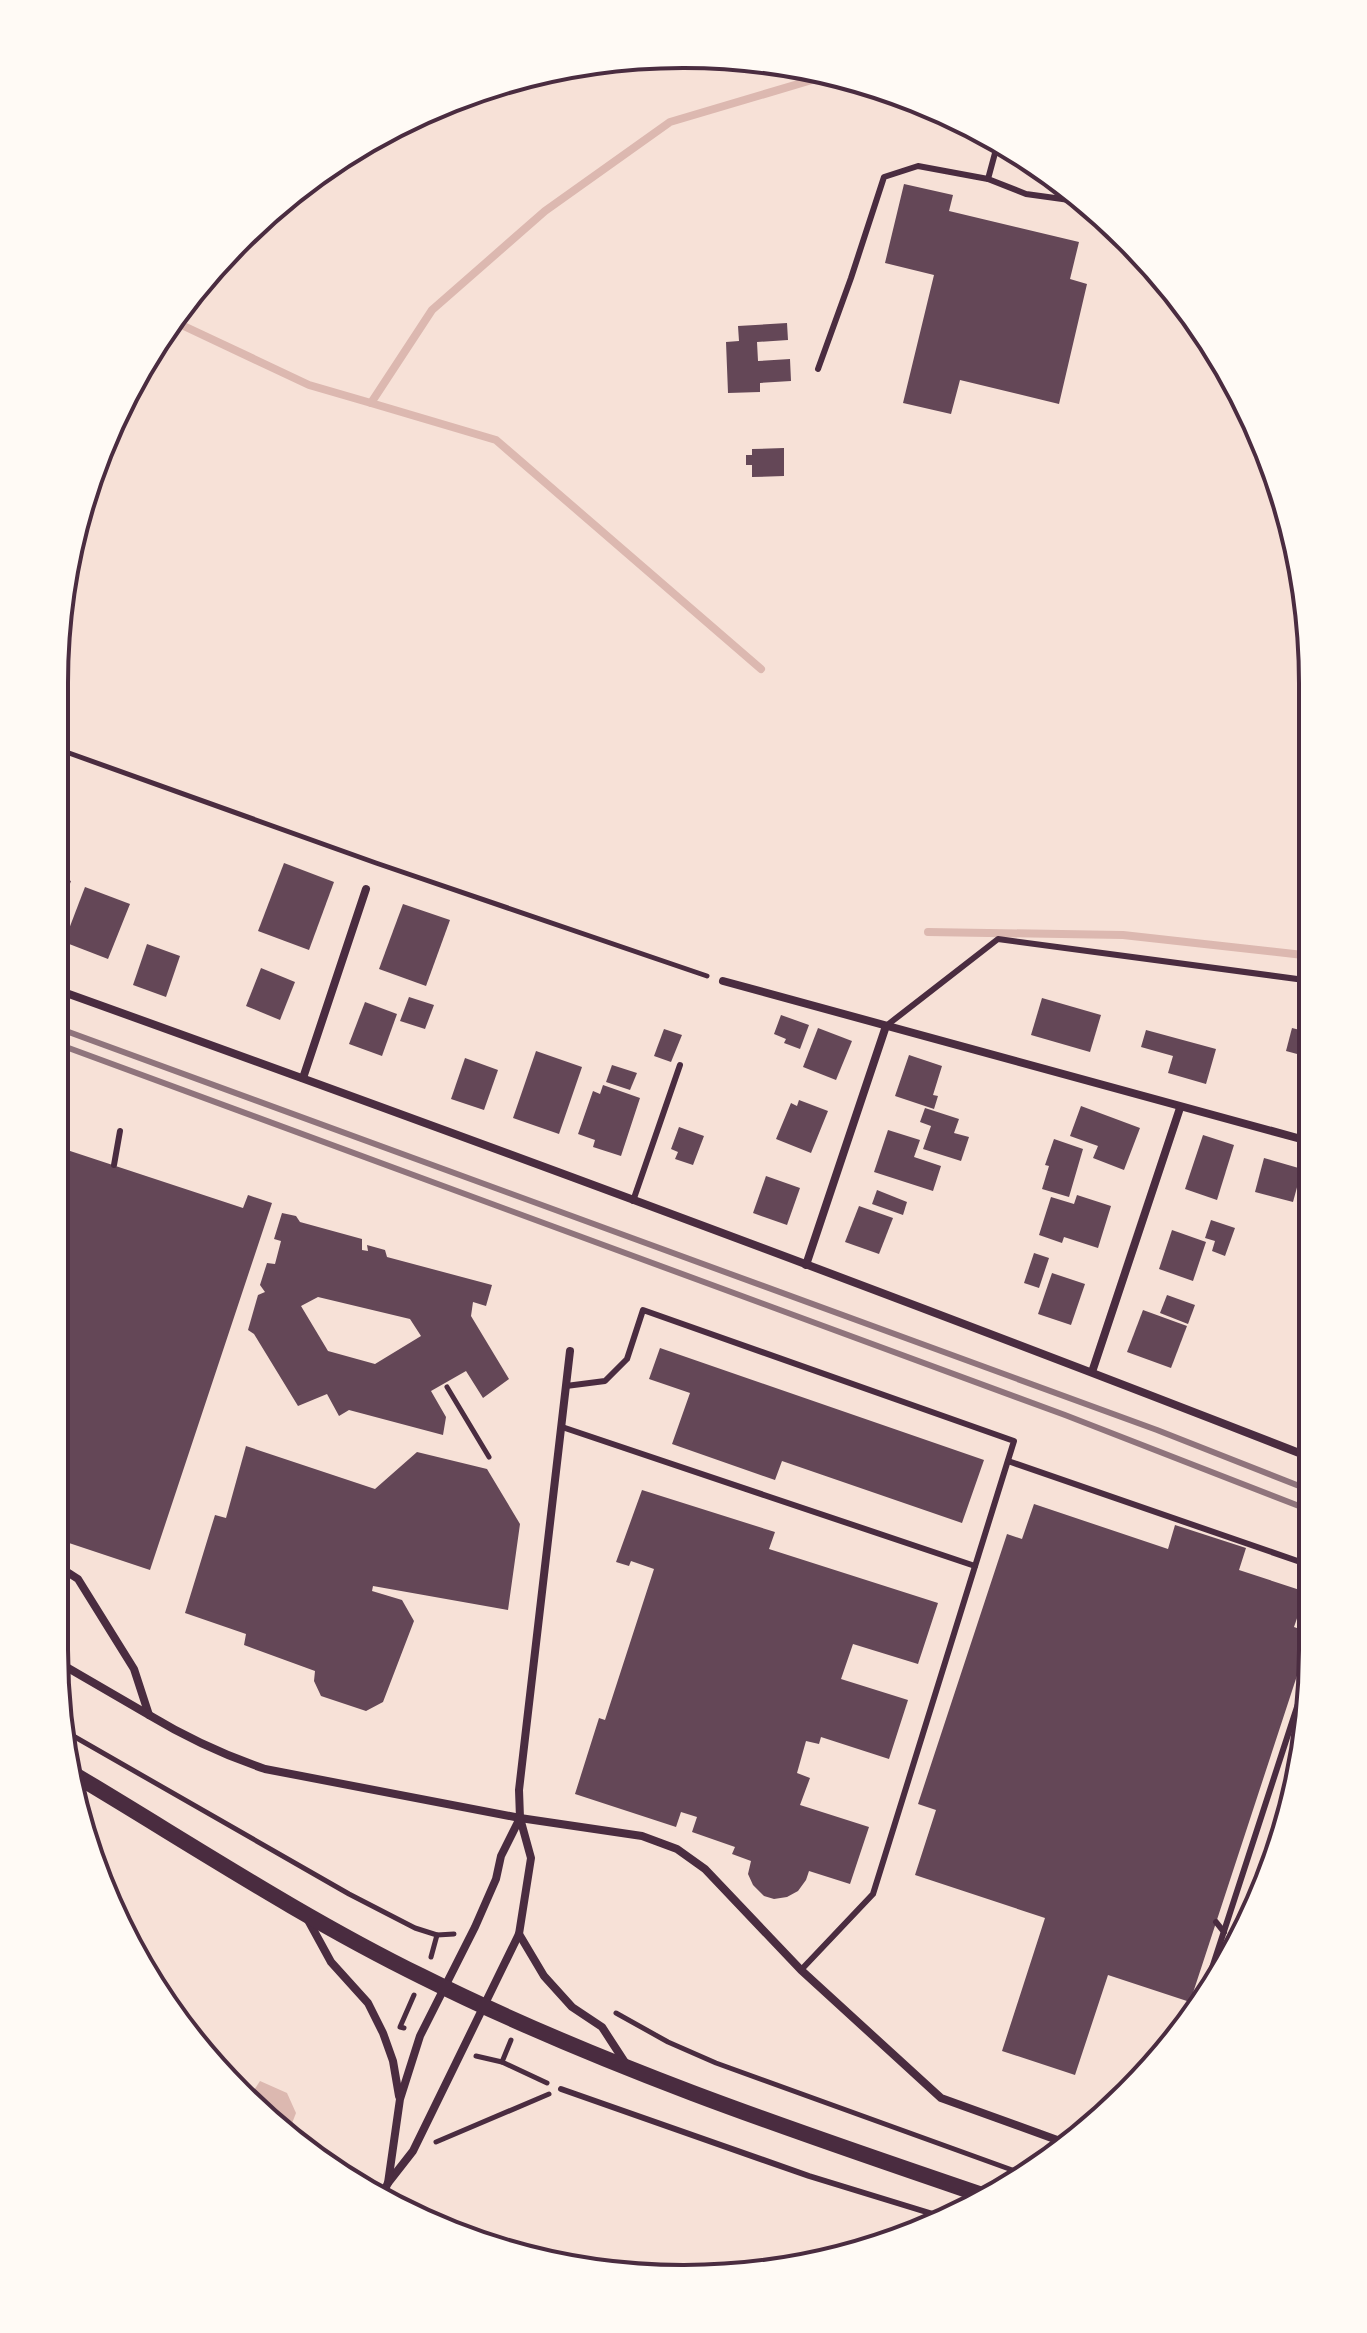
<svg xmlns="http://www.w3.org/2000/svg" width="1367" height="2333" viewBox="0 0 1367 2333" font-family="Quicksand,sans-serif">
  <rect width="100%" height="100%" fill="#f7e1d7"/>
  <polygon fill="#dcb8b0" points="260,2081 287,2093 296,2113 289,2131 251,2095"/>
  <g fill="none" stroke-linecap="round" stroke-linejoin="round">
    <g stroke="#dcb8b0" stroke-width="8">
      <polyline points="171,320 309,385 371,403"/>
      <polyline points="761,669 496,440 371,403 432,310 545,211 670,122 832,74"/>
      <polyline points="928,932 1123,935 1312,956"/>
    </g>
  </g>
  <g fill="#644757" fill-rule="evenodd">
    <polygon points="904,184 953,195 949,211 1079,242 1070,279 1087,284 1059,404 960,380 951,414 903,403 934,275 885,263"/>
    <polygon points="787,323 788,340 757,342 758,361 790,359 791,381 760,383 760,392 728,393 726,342 739,341 738,326"/>
    <polygon points="784,448 784,476 752,477 752,465 746,465 746,455 752,455 752,449"/>
    <polygon points="284,863 334,882 309,950 258,931"/>
    <polygon points="55,875 71,881 55,924"/>
    <polygon points="85,887 130,904 108,959 64,942"/>
    <polygon points="403,904 450,920 426,986 379,969"/>
    <polygon points="147,944 180,956 166,997 133,985"/>
    <polygon points="261,968 295,982 280,1020 246,1006"/>
    <polygon points="409,997 434,1005 425,1029 400,1021"/>
    <polygon points="1042,998 1101,1015 1090,1052 1031,1035"/>
    <polygon points="365,1002 397,1014 382,1056 349,1044"/>
    <polygon points="781,1015 809,1025 800,1049 784,1043 786,1039 774,1034"/>
    <polygon points="818,1028 852,1041 836,1080 803,1067"/>
    <polygon points="1292,1028 1312,1033 1312,1058 1286,1051"/>
    <polygon points="664,1029 682,1035 671,1062 654,1056"/>
    <polygon points="1146,1030 1216,1049 1206,1084 1168,1073 1173,1056 1141,1047"/>
    <polygon points="536,1051 582,1067 559,1134 513,1118"/>
    <polygon points="909,1055 942,1066 933,1095 938,1096 934,1109 895,1096"/>
    <polygon points="465,1058 498,1070 484,1110 451,1099"/>
    <polygon points="612,1065 637,1073 630,1090 606,1082"/>
    <polygon points="1310,1072 1312,1072 1312,1106 1303,1104"/>
    <polygon points="603,1085 640,1098 621,1156 593,1147 595,1140 578,1134 593,1091 600,1094"/>
    <polygon points="799,1100 828,1111 811,1153 776,1139 791,1103 797,1106"/>
    <polygon points="1081,1106 1140,1128 1124,1170 1093,1158 1098,1146 1070,1136"/>
    <polygon points="925,1108 959,1119 954,1133 969,1137 961,1161 923,1149 931,1126 920,1122"/>
    <polygon points="679,1127 704,1136 693,1165 675,1159 678,1152 671,1149"/>
    <polygon points="888,1130 920,1140 914,1157 941,1166 933,1191 874,1172"/>
    <polygon points="1203,1135 1234,1145 1217,1200 1185,1189"/>
    <polygon points="1054,1139 1083,1149 1069,1197 1042,1189 1049,1166 1045,1165"/>
    <polygon points="55,1146 243,1208 248,1195 272,1203 150,1570 54,1538"/>
    <polygon points="1264,1158 1302,1169 1293,1202 1255,1192"/>
    <polygon points="766,1176 800,1188 787,1225 753,1213"/>
    <polygon points="877,1190 907,1202 903,1215 872,1204"/>
    <polygon points="1077,1195 1111,1206 1098,1248 1064,1237 1062,1243 1039,1235 1051,1197 1074,1204"/>
    <polygon points="859,1206 893,1218 879,1254 845,1242"/>
    <path d="M282,1213L296,1216L300,1222L362,1239V1250L368,1251L367,1245L385,1250L387,1257L492,1285L486,1306L473,1302L471,1316L509,1379L483,1398L466,1371L431,1391L446,1417L443,1435L349,1410L339,1416L327,1394L298,1406L254,1334L248,1330L258,1295L265,1292L260,1285L267,1263L275,1264L281,1241L274,1239ZM318,1297L410,1319L421,1336L375,1364L328,1351L301,1306Z"/>
    <polygon points="1211,1220 1235,1228 1225,1256 1212,1251 1215,1241 1205,1238"/>
    <polygon points="1172,1230 1206,1242 1193,1281 1159,1269"/>
    <polygon points="1034,1253 1049,1258 1039,1288 1024,1283"/>
    <polygon points="1052,1273 1085,1284 1071,1325 1038,1314"/>
    <polygon points="1167,1295 1195,1305 1188,1324 1160,1313"/>
    <polygon points="1143,1310 1187,1326 1171,1368 1127,1352"/>
    <polygon points="660,1348 984,1460 962,1523 782,1461 775,1480 672,1444 690,1393 649,1379"/>
    <polygon points="246,1446 375,1489 417,1452 487,1469 520,1524 508,1610 373,1586 372,1591 402,1600 414,1621 383,1702 366,1711 321,1696 314,1681 315,1671 244,1645 246,1634 185,1613 215,1515 226,1518"/>
    <polygon points="642,1490 775,1532 769,1549 938,1603 918,1664 853,1644 841,1679 908,1700 889,1759 821,1737 819,1744 806,1741 797,1773 810,1778 800,1805 869,1827 850,1884 809,1871 806,1880 798,1891 787,1897 774,1899 764,1896 753,1885 748,1874 751,1861 732,1854 735,1847 692,1832 697,1817 681,1812 676,1827 575,1794 599,1718 605,1720 654,1569 631,1561 629,1566 616,1562"/>
    <polygon points="1034,1504 1168,1549 1175,1525 1246,1548 1239,1570 1306,1592 1294,1627 1311,1633 1190,2002 1108,1975 1075,2075 1002,2051 1045,1918 915,1875 936,1810 918,1804 1007,1534 1022,1539"/>
  </g>
  <g fill="none" stroke-linecap="round" stroke-linejoin="round">
    <g stroke="#4a2c40" stroke-width="5">
      <polyline points="55,748 376,863 707,976"/>
      <polyline points="447,1387 489,1457"/>
      <polyline points="68,1733 349,1894 415,1928 437,1935 454,1934"/>
      <polyline points="431,1957 437,1935"/>
      <polyline points="616,2013 668,2042 716,2063 1023,2174"/>
      <polyline points="404,2028 400,2027 414,1995"/>
      <polyline points="511,2040 502,2062 547,2083"/>
      <polyline points="476,2056 502,2062"/>
      <polyline points="436,2142 549,2094"/>
    </g>
    <g stroke="#4a2c40" stroke-width="6">
      <polyline points="998,142 988,179 1026,194 1084,202"/>
      <polyline points="818,369 851,278 884,177 918,166 988,179"/>
      <polyline points="886,1026 998,939 1312,981"/>
      <polyline points="114,1165 120,1131"/>
      <polyline points="633,1201 680,1065"/>
      <polyline points="566,1386 605,1381 627,1359 643,1310 1014,1441 873,1894 801,1970"/>
      <polyline points="562,1427 975,1566"/>
      <polyline points="1008,1461 1312,1566"/>
      <polyline points="1216,1922 1224,1932"/>
      <polyline points="1199,2008 1312,1661"/>
      <polyline points="561,2089 809,2176 946,2218"/>
    </g>
    <g stroke="#4a2c40" stroke-width="8">
      <polyline points="723,981 1312,1142"/>
      <path d="M55,989C476,1140 895,1295 1312,1458"/>
      <polyline points="303,1078 366,889"/>
      <polyline points="806,1265 886,1026"/>
      <polyline points="1092,1372 1180,1108"/>
      <path d="M54,1567L61,1568L78,1579L134,1669L149,1715C187,1738 224,1755 265,1769L520,1818L642,1836L677,1849L705,1869L801,1970L941,2098L1071,2145"/>
      <polyline points="56,1661 149,1715"/>
      <polyline points="308,1920 331,1962 368,2003 383,2033 393,2061 399,2096"/>
      <polyline points="519,1934 544,1976 572,2007 602,2027 626,2064"/>
      <polyline points="388,2183 413,2151 519,1934 531,1858 520,1818 519,1790 570,1351"/>
      <polyline points="382,2195 388,2183 400,2099 420,2036 475,1927 496,1879 501,1856 520,1818"/>
    </g>
    <path stroke="#4a2c40" stroke-width="16" d="M75,1775C189,1843 301,1917 421,1976C601,2066 794,2131 985,2196"/>
    <g stroke="#8f747c" stroke-width="6">
      <polyline points="55,1027 1157,1430 1312,1491"/>
      <polyline points="55,1043 1065,1415 1312,1511"/>
    </g>
  </g>
  <path d="M0 0H1367V2333H0ZM683 68H684A615 615 0 0 1 1299 683V1650A615 615 0 0 1 684 2265H683A615 615 0 0 1 68 1650V683A615 615 0 0 1 683 68Z" fill="#fffaf5" fill-rule="evenodd"/>
  <path fill="none" stroke="#4a2c40" stroke-width="4" d="M683 68H684A615 615 0 0 1 1299 683V1650A615 615 0 0 1 684 2265H683A615 615 0 0 1 68 1650V683A615 615 0 0 1 683 68Z"/>
</svg>
